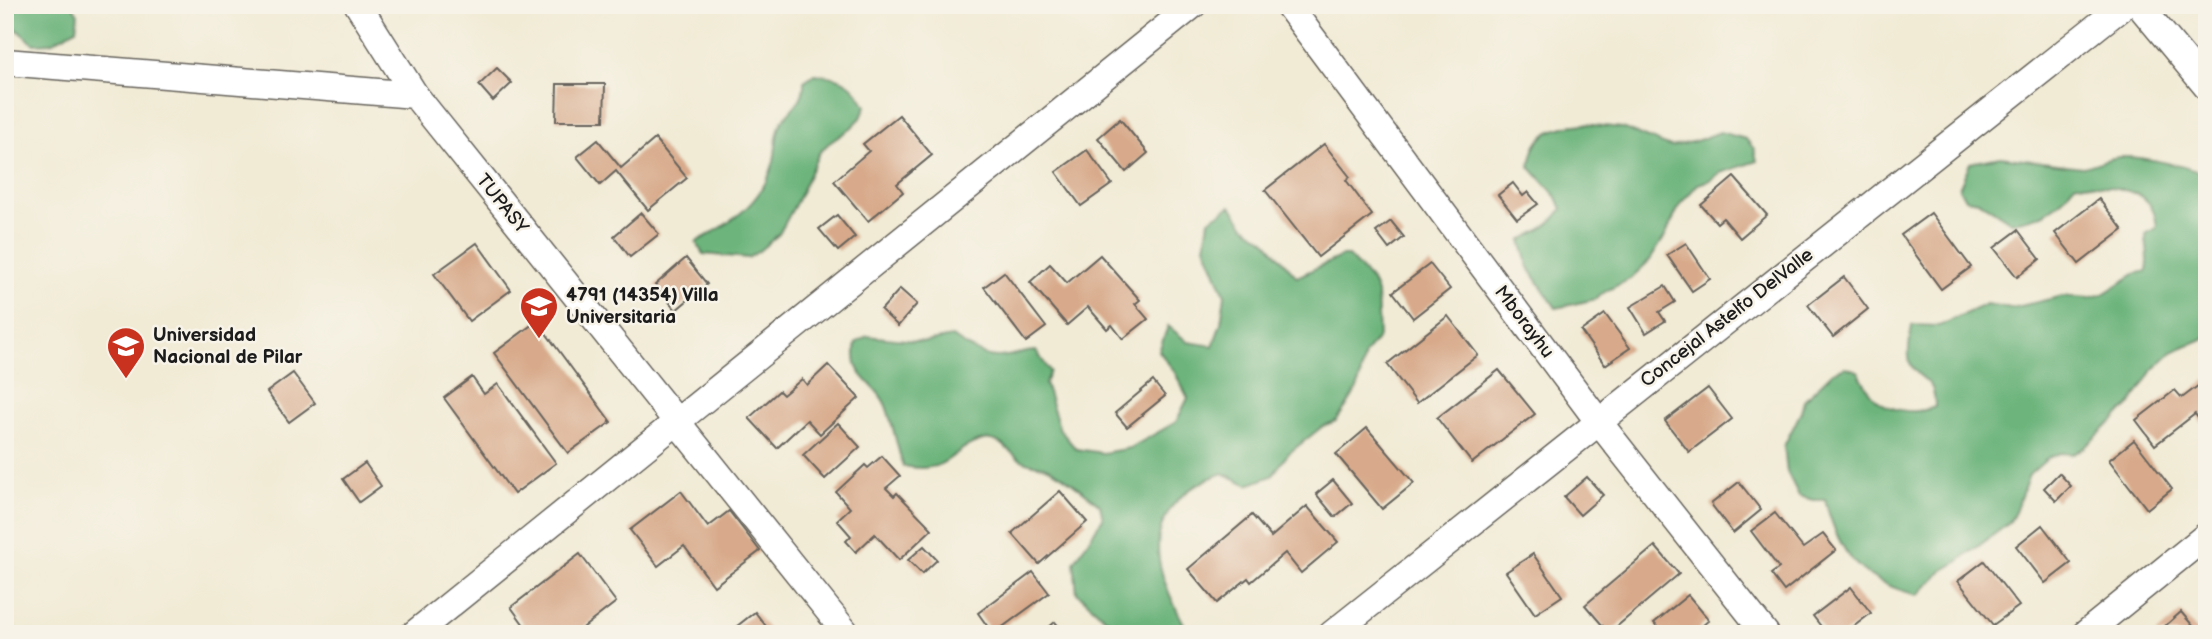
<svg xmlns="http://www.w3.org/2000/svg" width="2212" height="639" viewBox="0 0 2212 639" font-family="'Balsamiq Sans',sans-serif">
  <rect width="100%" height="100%" fill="#f7f3e8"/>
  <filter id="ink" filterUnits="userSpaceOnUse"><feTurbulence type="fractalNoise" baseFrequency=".0143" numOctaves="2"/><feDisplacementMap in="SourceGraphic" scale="14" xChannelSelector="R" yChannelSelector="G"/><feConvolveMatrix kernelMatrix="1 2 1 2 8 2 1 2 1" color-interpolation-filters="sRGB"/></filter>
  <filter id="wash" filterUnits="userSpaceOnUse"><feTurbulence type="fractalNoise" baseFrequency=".00686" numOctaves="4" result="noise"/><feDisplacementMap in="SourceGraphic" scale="28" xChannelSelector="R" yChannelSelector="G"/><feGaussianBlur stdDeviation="1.57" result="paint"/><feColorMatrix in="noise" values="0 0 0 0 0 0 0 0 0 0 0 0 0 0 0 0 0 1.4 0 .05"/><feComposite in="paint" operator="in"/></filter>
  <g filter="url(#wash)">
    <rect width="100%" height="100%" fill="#f1ebd5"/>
    <g fill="#6cb47b" stroke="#44684c" stroke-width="2">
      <polygon points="5,5 72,5 78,14 76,29 51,43 34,44 11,25 5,23"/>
      <path d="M815,74C842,77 853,81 866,106L861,118L851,128L828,144L819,153L797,201L779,234L759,251L748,258L703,254L696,242C730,224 762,203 773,164C777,152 775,137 780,126C788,107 805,105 804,81Z"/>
      <path d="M1584,124L1622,128L1671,147L1696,141L1720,132L1746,139L1754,149L1757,161L1720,173L1710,180L1698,184L1681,203L1664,238L1650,260L1630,279L1606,291L1596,299L1556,308L1529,268L1521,240C1538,232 1551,225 1562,209L1557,197L1530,167C1533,133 1553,127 1584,124Z"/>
      <path d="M2000,157L2082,167C2096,165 2106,158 2120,157C2140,156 2190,166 2207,176V337L2172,352L2153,370L2132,403L2084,448L2073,454L2060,453L2048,458L2029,475L2015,512L2009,523L1956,563L1942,571L1918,595C1860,581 1840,557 1825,500H1813L1799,496L1787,472L1784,446L1801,412L1804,400L1833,372L1845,367L1858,371C1862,378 1865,385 1869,391C1883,412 1914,415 1935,407C1935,376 1922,384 1911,365C1906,354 1911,336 1912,325L1939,326L1986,304L2012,308L2063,296L2089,298L2103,294L2135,274L2147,271C2150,258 2146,248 2146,234L2157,227C2156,218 2154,207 2147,201C2132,187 2096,185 2076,183C2069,189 2065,198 2058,204C2045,215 2027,220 2011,222L1979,201L1965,199L1959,188L1970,163Z"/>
      <path d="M1231,206L1245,226L1266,241L1297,277L1342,256H1348L1372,281L1377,293L1379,337L1365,354L1358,387L1348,404L1336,421L1323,426L1288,454L1272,476L1248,485L1223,473C1177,489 1147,522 1162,573C1168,595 1179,614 1189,634H1123L1077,593L1074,562L1103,518L1100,505C1087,494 1061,472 1046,467C1037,464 1029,465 1020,459C1009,452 998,436 983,440C946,450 952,475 903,466C897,446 893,425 886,406C876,380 849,380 856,343L867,336L925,342L952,337C966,345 981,357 998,357C1011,357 1023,351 1036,351L1050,371L1045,383L1060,430L1076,449L1103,453L1130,448L1176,422L1188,398L1174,371L1159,351L1168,326L1188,342L1213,346L1221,323L1225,295L1205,246L1209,220Z"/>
    </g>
    <g id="blocks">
      <g fill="#d8aa8b">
        <polygon points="497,68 512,83 493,101 479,85"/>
        <polygon points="557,84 605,84 604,121 556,121"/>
        <polygon points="899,115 932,155 897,184 903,192 868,221 834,181 869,151 863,144"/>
        <polygon points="1120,119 1148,153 1126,172 1098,138"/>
        <polygon points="655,139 687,178 648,210 616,171 600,185 577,157 598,140 621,168"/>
        <polygon points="1324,144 1350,177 1346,180 1372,215 1318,257 1265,190"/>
        <polygon points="1087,150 1112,184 1081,206 1056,172"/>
        <polygon points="1734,177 1767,215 1740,238 1723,218 1717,223 1701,205"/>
        <polygon points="1513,183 1523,196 1528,192 1538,204 1517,219 1498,195"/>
        <polygon points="2099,199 2123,230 2079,264 2055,233"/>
        <polygon points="641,213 659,234 630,257 614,236"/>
        <polygon points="1931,213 1971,267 1941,289 1901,235"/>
        <polygon points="837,215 855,237 838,251 819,229"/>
        <polygon points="1391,221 1404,237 1389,249 1376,232"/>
        <polygon points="2018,230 2040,259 2017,277 1994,248"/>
        <polygon points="477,243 511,290 469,321 434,274"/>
        <polygon points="1686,243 1710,279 1692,291 1667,255"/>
        <polygon points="1100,255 1140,300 1135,304 1148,319 1123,339 1112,325 1107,329 1088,307 1067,325 1030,282 1050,264 1067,283"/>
        <polygon points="686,258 707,284 676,310 655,285"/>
        <polygon points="1430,264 1450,289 1413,318 1393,292"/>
        <polygon points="1004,272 1046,327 1026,342 984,287"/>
        <polygon points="1844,277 1868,309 1833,337 1808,305"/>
        <polygon points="1665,286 1675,302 1659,312 1665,321 1646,333 1630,307"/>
        <polygon points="900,289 917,304 898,326 881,310"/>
        <polygon points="1605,314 1630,348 1605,365 1581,331"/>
        <polygon points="1448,316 1478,355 1417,403 1387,364"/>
        <polygon points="537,321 611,422 568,453 494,353"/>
        <polygon points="828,365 859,398 820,434 807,420 777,448 749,418 779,391 783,395 802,379 807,385"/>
        <polygon points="1499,370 1535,414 1472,463 1437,418"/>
        <polygon points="293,373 315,403 289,422 267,392"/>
        <polygon points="472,377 484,394 498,384 556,463 514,494 444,398"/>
        <polygon points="2207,379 2207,430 2195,414 2155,445 2136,420 2175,390 2182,398"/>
        <polygon points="1153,381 1165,396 1127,427 1115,413"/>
        <polygon points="1708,388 1732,419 1689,452 1665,421"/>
        <polygon points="838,423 860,447 825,479 803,455"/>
        <polygon points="1367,428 1414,483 1382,509 1336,454"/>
        <polygon points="2134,440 2172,489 2147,509 2109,460"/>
        <polygon points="882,456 900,476 886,488 894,496 897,493 932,529 899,560 875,534 856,552 846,541 851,536 837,520 850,508 836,492 865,465 868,468"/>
        <polygon points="365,463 381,486 359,502 343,479"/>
        <polygon points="2059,473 2071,486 2056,501 2044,488"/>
        <polygon points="1587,477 1603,495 1580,515 1564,497"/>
        <polygon points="1333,480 1352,503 1335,517 1316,494"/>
        <polygon points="1739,482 1761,510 1733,533 1711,504"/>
        <polygon points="681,491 708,527 729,511 760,551 714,586 684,546 658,566 630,530"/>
        <polygon points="1060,491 1087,522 1039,564 1012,533"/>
        <polygon points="1307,506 1338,542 1301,573 1285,553 1251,582 1248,578 1217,603 1188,569 1252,515 1271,537"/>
        <polygon points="1775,513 1803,548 1823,534 1836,550 1784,591 1771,574 1779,568 1751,531"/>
        <polygon points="2042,525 2071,563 2045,583 2016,546"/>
        <polygon points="924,546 937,560 922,574 908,560"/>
        <polygon points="1655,546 1679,574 1609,633 1585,605"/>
        <polygon points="580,554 616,602 575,634 526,634 529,632 511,607"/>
        <polygon points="1533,554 1562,596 1535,614 1506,572"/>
        <polygon points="1984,561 2019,606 1993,625 1958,581"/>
        <polygon points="1033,572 1049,593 993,634 978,613"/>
        <polygon points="1851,587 1871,613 1844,634 1827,634 1813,616"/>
        <polygon points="1688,595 1709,620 1693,634 1663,634 1654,623"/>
        <polygon points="755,612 772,634 727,634"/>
        <polygon points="2181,612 2200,634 2156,634"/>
        <polygon points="1055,622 1065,634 1041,634"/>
      </g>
    </g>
  </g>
  <g filter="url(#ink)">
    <use href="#blocks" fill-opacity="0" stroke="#67645d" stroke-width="2"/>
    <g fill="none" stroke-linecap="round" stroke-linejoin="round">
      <defs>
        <g id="minor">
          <polyline points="358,5 415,95"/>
          <polyline points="1288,5 1598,421 1766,634"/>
          <polyline points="2139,5 2207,87"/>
          <polyline points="5,62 415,95 847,634"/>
          <polyline points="414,634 1193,5"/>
          <polyline points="1332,634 2124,5"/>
          <polyline points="2085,634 2207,535"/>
        </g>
      </defs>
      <use href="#minor" stroke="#67645d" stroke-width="29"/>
      <use href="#minor" stroke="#fff" stroke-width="26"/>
    </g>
  </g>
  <defs>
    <symbol id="school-pin" viewBox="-11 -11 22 30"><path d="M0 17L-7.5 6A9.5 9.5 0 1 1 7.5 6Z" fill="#c8321e" stroke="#f7f3e8"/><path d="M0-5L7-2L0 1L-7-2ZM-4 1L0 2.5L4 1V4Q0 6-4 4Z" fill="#fff"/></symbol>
    <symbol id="university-pin" viewBox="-11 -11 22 30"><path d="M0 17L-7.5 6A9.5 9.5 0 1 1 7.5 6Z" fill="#c8321e" stroke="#f7f3e8"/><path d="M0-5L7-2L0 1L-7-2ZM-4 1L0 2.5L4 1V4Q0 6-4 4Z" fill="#fff"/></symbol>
  </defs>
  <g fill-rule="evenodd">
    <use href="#school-pin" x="517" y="284" width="44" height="60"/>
    <use href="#university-pin" x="104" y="324" width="44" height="60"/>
  </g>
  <g text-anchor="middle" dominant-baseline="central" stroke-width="5" stroke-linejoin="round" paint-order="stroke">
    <g font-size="19" fill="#1c1c1c" stroke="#f7f3e8">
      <text transform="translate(502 204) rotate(51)">TUPASY</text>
      <text transform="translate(1727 318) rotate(-38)">Concejal Astelfo DelValle</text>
      <text transform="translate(1524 322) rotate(53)">Mborayhu</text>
    </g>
    <g font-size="19" font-weight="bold" fill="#1c1c1c" stroke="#f7f3e8" text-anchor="start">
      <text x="566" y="295">4791 (14354) Villa<tspan x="566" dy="22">Universitaria</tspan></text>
      <text x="153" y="335">Universidad<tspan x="153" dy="22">Nacional de Pilar</tspan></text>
    </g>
  </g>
  <rect width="2212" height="639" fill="none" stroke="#f7f3e8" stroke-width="28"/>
</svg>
